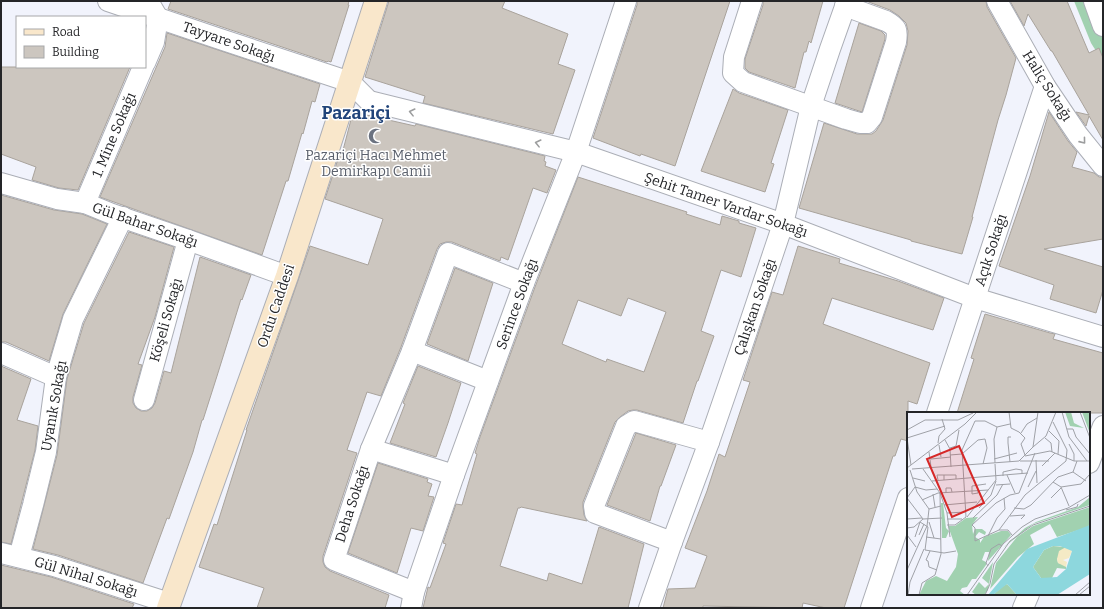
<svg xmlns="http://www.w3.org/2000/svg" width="1104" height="609" viewBox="0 0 1104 609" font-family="Bitter,serif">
  <rect width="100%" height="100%" fill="#f1f3fc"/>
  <polygon fill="#a1d1b0" points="1074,1 1103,1 1103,62 1091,43"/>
  <g fill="#ccc6bf" stroke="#a9a39c" fill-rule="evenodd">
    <polygon points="171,1 349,1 348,5 349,5 331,62 328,61 327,62 168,9"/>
    <polygon points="389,1 505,1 502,8 568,34 558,64 575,70 553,134 423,103 425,96 365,77"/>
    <polygon points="637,1 730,1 675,166 641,154 640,156 593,138 637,5"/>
    <polygon points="763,1 823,1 811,43 809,41 806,52 804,52 795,88 749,72 745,68 745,59 763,5"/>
    <polygon points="866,1 986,1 987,7 1016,58 1006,95 998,120 972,217 973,217 962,254 911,241 911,240 799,208 824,123 857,134 872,134 876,131 883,120 907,45 908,31 906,23 899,16 890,10"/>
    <polygon points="1010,1 1067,1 1089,53 1099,48 1103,58 1103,140 1089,116 1086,126 1076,112 1089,115 1052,51 1051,51 1028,14 1024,26"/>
    <polygon points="859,23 881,31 885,35 885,39 862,112 835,103"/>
    <polygon points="167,33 320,84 315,102 312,101 303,134 302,133 288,181 286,181 262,255 100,197 165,47"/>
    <polygon points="1,67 130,67 78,190 59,188 32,180 36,167 1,154"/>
    <polygon points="733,89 739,93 788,110 771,163 774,164 765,192 701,171"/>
    <polygon points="353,112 415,126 416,124 545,156 544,161 546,162 545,166 556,170 547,193 533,188 508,260 501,257 500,261 452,242 446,242 440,244 437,249 401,347 381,396 367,392 347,450 357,453 323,556 323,562 325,567 330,571 389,595 385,608 257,608 264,588 199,567 214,524 217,525 247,430 246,430 310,246 368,265 383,219 325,199 340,153 342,154"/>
    <polygon points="1049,112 1068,141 1077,152 1072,167 1094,173 1099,177 1103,177 1103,239 1044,249 1103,267 1103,290 1096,313 1050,299 1054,285 999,266 1030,176"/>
    <path d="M578,177L687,212L686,214L720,225L722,216L739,221V223L756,228L741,277L721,270L701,331L714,336L698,381H697L683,423L637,410H633L628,411L620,417L615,422L583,502V507L584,515L587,521L521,507L520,508H518L500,566L547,581L549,573L582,584L599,527L644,544L628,608H423L428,587L430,588L446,544L443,543L456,504L462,505L477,454L475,453L480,437L535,287ZM628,298L666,312L644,372L607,359L606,362L562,344L578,300L621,316Z"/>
    <polygon points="1,195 54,210 82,214 107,224 63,314 49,361 6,342 1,342"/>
    <polygon points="129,232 174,247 155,317 138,364 142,365 133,397 133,403 136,408 141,411 147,411 152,408 155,403 164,371 171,373 200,257 251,275 242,300 241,299 217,376 203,420 202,420 193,452 169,519 167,518 143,583 58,555 33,549 57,455 67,379 84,323"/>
    <polygon points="798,246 840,259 839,263 898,281 944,298 933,330 832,298 823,324 930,363 917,404 908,401 908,441 901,439 895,456 893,456 844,608 826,608 803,603 802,608 703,606 703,608 663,608 668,589 695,588 707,556 685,548 707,491 719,454 725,457 750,382 743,380 772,292 783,295"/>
    <polygon points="455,268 493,283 468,361 427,344"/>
    <polygon points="985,314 1050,333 1055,334 1053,339 1103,353 1103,413 957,413 974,359 971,358"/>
    <polygon points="1,366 31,379 17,420 38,426 35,450 11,544 1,542"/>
    <polygon points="418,366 461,383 448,423 436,457 390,443 405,404 403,403"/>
    <polygon points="636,433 676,445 661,486 660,486 650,521 607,505"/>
    <polygon points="378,463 428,479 427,482 432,484 428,496 434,497 423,531 411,528 397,573 348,553"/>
    <polygon points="1,565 51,577 134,604 132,608 1,608"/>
  </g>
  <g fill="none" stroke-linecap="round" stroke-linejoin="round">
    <defs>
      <g id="street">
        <polyline points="108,1 217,38 350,82 369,101 576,152 783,224 975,298 1103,337"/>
        <path d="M752,1L734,57L733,73L743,82L846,119L860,123H867L872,117L896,42C898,30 897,27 886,21L845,6"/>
        <polyline points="997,1 1045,86 1078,135 1103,166"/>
        <polyline points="1094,1 1103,26"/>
        <polyline points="145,63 154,42 158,18 151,6"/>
        <polyline points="1,183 57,199 85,203 112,214 188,240 287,276"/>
        <polyline points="85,203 143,67"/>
        <polyline points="412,351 488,381"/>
        <polyline points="1,353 56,377"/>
        <polyline points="144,400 188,240"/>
        <polyline points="937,413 1045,86"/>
        <polyline points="371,449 412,351 448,253 524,283"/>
        <polyline points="1089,463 1103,426"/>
        <polyline points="672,542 595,513 594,506 626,426 634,421 709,442"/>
        <polyline points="1,553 54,566 169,603"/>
        <polyline points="19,557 33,505 46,452 56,377 73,319 123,217"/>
        <polyline points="414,592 334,560 371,449 454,475"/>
        <polyline points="411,608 414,592 454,475 524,283 576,152 626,1"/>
        <polyline points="649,608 672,542 709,442 741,349 783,224 811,106 830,49 847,1"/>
        <polyline points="871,608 908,498"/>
        <polyline points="1023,608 1029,594"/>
      </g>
      <polyline id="secondary" points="168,608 287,276 376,1"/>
    </defs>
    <use href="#street" stroke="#abaeb6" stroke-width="22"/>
    <use href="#secondary" stroke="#abaeb6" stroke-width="24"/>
    <use href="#street" stroke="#fff" stroke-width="20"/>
    <use href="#secondary" stroke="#f9e7cb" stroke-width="22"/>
  </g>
  <defs><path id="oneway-chevron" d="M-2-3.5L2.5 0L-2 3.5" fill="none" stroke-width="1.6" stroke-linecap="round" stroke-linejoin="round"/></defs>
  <g stroke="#9c9d9e">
    <use href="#oneway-chevron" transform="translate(412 112) rotate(-166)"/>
    <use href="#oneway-chevron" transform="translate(1083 141) rotate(51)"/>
    <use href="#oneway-chevron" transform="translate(538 143) rotate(-166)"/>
  </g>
  <defs>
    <symbol id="mosque-bare" viewBox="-9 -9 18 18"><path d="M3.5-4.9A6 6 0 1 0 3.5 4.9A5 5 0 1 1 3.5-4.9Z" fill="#6b7280" stroke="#fff" stroke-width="2.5" paint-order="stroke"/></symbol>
  </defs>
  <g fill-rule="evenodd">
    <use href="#mosque-bare" x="365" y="125" width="22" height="22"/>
  </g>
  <g text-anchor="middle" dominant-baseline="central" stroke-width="3" stroke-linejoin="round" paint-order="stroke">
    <g font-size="14" fill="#242528" stroke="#fff">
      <text transform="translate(229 42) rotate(19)">Tayyare Sokağı</text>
      <text transform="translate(1047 86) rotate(58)">Haliç Sokağı</text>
      <text transform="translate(114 135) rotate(-67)">1. Mine Sokağı</text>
      <text transform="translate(726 205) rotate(19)">Şehit Tamer Vardar Sokağı</text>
      <text transform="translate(145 225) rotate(19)">Gül Bahar Sokağı</text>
      <text transform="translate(991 250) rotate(-72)">Açık Sokağı</text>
      <text transform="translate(517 304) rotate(-70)">Serince Sokağı</text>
      <text transform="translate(276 306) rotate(-71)">Ordu Caddesi</text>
      <text transform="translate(755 307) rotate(-71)">Çalışkan Sokağı</text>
      <text transform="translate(166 320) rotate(-74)">Köşeli Sokağı</text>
      <text transform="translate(54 406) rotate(-80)">Uyanık Sokağı</text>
      <text transform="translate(352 504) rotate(-72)">Deha Sokağı</text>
      <text transform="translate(86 577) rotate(17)">Gül Nihal Sokağı</text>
    </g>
    <g font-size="14" fill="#5b616d" stroke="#fff">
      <text x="376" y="155">Pazariçi Hacı Mehmet<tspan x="376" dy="16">Demirkapı Camii</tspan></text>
    </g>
    <g font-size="18" font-weight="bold" fill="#21447a" stroke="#fff">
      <text x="356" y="113">Pazariçi</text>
    </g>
  </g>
  <g transform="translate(907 412)">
    <rect width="183" height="183" fill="#f1f3fc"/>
    <path d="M158,0H164L167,11L177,16L163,14ZM175,0H183V21L182,19ZM183,85V93L126,112L96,136L118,116L129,110L171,95ZM34,91H36L39,116L42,119L39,126H35ZM183,95V113L178,116L150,125L143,112L123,123L127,132L111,145L83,177L89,151L110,125L126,114ZM71,105L65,113L66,122L68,117H75L79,120L78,123L72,120L68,125L73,128V131L77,125L94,119H101L104,123L81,149L82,140H78L75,148L79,150V153L69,167H65L60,175L55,176L53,179L58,183H12L19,169L29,164L40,169L49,155L51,142L41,114H48L59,106ZM146,134L159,135L150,147L151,151L159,153V157L150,156L145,166H134L126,155L137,138ZM86,150L81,178L77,183H69L65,180L72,170L78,176L82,172L75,166ZM100,172L110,183H86L96,174Z" fill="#a1d1b0"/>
    <path d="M159,135L165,139L162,146L156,148L160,150L159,155L151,151L150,147L152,139Z" fill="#f4eac5"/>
    <path d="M183,113V162L150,183H110L100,172L86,183H81L120,137ZM146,134H153L165,139L159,157L150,165L134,166L126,155L137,138Z" fill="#8dd7dd" fill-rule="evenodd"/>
    <path fill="none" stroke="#9fa1a7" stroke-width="1" d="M102,0L104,16L112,20L118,26L114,32L118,43M155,0L162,25L180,49M173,0L183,26M68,9H78L90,15M90,15L103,12M160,17H166L169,25L183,42M0,18L18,8H51L66,1M142,19L152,29L151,42M114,21L120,12L130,6M0,26L38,14M0,26L4,53M138,26L144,31L145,40M38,28L43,37L44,55M31,31L32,24L38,17L35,7M162,32L167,42V49M32,33L34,45M126,35L139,24L149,0M43,36L49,34L52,18M22,40L24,55M43,43L55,42L71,28L78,27L80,36L76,52M118,44L143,39L167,49H183M24,47L44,45M87,47L110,41M129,48L130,71M113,49H142M103,50L101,31V25H104M88,51L87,27L90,15M135,54L148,41M0,56L58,12L70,0M5,57L112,49L126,35L131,0M166,60L179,69M37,63H49V67M100,63L108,81M96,64V60L109,57L115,58V62M6,66L18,69M31,68L30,63H37V68M25,69L121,61M146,70L154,75L162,94M89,73L103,72M8,75L19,78L30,77M121,75L129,59M154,75L174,72L183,62M71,78V81L65,82V74L79,72M33,81L40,101L43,125M39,81V76H44L45,80M26,82L28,95M0,86L16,107M0,86L8,75M144,86L154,76M15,88L31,81L81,78M37,93L70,90M72,96L84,83L89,69M107,96L117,97L124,93L151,65L166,60L170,49M22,97L34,94M159,98L170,95L171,92M40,101L59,100M103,104L118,103L114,107M59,105L55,38L68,9M60,105L89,68L88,52M66,106L90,83L96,72M0,107L15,106M40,107H55M22,110L27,126M40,113H48L59,105M0,116L7,115L16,107L35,106M92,118L118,83L159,49L160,38L146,10M0,123L9,135M12,123L17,112M105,123L101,118H92L68,129V116L65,113L89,91L103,83L112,81L128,41M81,124L90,106L98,97L97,86M8,125L13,110L21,115L18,138L37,141L49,139M19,125L34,127M23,139L19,148L21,149L22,155L30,158M81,154L79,151L84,137L92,132L95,134M0,158L20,114L21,106L22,97L10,80L3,58M1,183L3,170L17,137M12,183L15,171L28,163L34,142L33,81L16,57M60,183L96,132L115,115L128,107L161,96L183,83M78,183L83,172L87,152L103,129L126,113L183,94M168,183L183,170M172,183L183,174"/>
    <path fill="#d62828" fill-opacity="0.15" stroke="#d62828" stroke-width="2" d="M52,34L77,91L45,105L20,47Z"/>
    <rect width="183" height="183" fill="none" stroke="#242528" stroke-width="2"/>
  </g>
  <rect width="1104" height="609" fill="none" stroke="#242528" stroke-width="4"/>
  <rect x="16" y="16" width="130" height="52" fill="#ffffff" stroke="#a7a8a9"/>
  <rect x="24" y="29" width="20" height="6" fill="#f9e7cb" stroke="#a7a8a9"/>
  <text x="52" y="36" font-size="12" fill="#242528">Road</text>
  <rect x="24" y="46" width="20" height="12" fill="#ccc6bf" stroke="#a7a8a9"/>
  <text x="52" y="56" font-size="12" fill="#242528">Building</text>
</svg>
